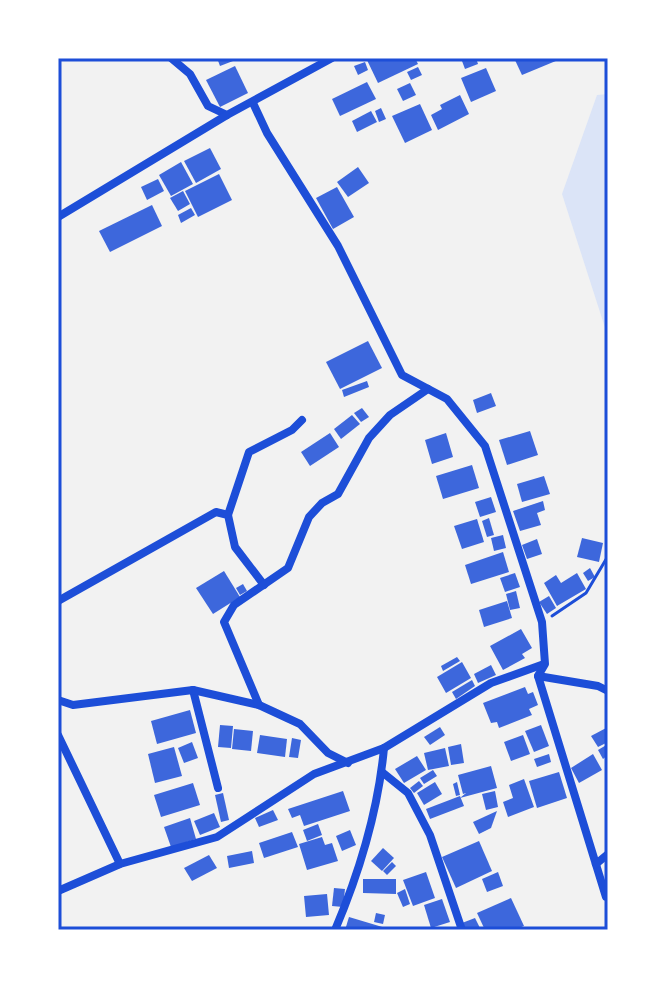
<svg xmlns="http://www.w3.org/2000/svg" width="666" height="988" viewBox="0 0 666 988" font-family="Manrope,sans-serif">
  <rect width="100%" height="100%" fill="#f2f2f2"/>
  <polygon fill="#dbe4f7" points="608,94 608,337 562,194 597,95"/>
  <g fill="#3d67dc">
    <polygon points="217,58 232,58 233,61 220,66"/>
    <polygon points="366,58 415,58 418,64 378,83"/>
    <polygon points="470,58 476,58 478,64 465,69 462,61"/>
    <polygon points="514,58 563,58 522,75"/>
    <polygon points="365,62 368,70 358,75 354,66"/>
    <polygon points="235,66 248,93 220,107 206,80"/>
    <polygon points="418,67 422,75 411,80 407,72"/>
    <polygon points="486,68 496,91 471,102 461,78"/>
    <polygon points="367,82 376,99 340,116 332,99"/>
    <polygon points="410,83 416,95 403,101 397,89"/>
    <polygon points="460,95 469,114 438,130 431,115 442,109 440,105"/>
    <polygon points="420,104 432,130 405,143 392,116"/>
    <polygon points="381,108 386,119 379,122 375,111"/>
    <polygon points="371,111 377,122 357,132 352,121"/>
    <polygon points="210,148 221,169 196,183 184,161"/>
    <polygon points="181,162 193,184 171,196 159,175"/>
    <polygon points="358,167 369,183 348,197 337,182"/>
    <polygon points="219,174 232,200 198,217 185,191"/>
    <polygon points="158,179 164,191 147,200 141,187"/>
    <polygon points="337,187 354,217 333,229 316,198"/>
    <polygon points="183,191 190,204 178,211 170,198"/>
    <polygon points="152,205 162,226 110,252 99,231"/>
    <polygon points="191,208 195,215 181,223 178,215"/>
    <polygon points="368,341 382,368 340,389 326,362"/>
    <polygon points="367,381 369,387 344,397 342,390"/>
    <polygon points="491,393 496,406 477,413 473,400"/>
    <polygon points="362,408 369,417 361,422 354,413"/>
    <polygon points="352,415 360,424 341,439 334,429"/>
    <polygon points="530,431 538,455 507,465 499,440"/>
    <polygon points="330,433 339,447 310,466 301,452"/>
    <polygon points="446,433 453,457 432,464 425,440"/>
    <polygon points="472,465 479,488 443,499 436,476"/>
    <polygon points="544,476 550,494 522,502 517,484"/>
    <polygon points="491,497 496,512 480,517 475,502"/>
    <polygon points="543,501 545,510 537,513 541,525 520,531 513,511"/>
    <polygon points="489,518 494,535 487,537 482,521"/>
    <polygon points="477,519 484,542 462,549 454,526"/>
    <polygon points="503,535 506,548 494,551 491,538"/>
    <polygon points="582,538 603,543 599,562 577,557"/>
    <polygon points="537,539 542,554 527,559 522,545"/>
    <polygon points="503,552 509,572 471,584 465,565"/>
    <polygon points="590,568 595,577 588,581 583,573"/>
    <polygon points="224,571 240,597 213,614 196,588"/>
    <polygon points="515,573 520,587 505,592 500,578"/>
    <polygon points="577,573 586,589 557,606 544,583 556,575 561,583"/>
    <polygon points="243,584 247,591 240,595 236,588"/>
    <polygon points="516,591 520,608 510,610 506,594"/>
    <polygon points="549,596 556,608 547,614 539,602"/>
    <polygon points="507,601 512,618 484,627 479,610"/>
    <polygon points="521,629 532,648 522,654 525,658 503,670 490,646"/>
    <polygon points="457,657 460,661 443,671 441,666"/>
    <polygon points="462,662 471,678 446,693 437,677"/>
    <polygon points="491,665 496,675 478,683 474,674"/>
    <polygon points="472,680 475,686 456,699 452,692"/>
    <polygon points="525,687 528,694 533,692 538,705 529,709 532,715 499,728 497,722 491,723 483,703"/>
    <polygon points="190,710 196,733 157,744 151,721"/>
    <polygon points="220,725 233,726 231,748 218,747"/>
    <polygon points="541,725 549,746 534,752 525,731"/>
    <polygon points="440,727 445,735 430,745 424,737"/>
    <polygon points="608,727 608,742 598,747 591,736"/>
    <polygon points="234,729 253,731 251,751 232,749"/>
    <polygon points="260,735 287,739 285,757 257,753"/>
    <polygon points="523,735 530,754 511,761 504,742"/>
    <polygon points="292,738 301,740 298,758 289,757"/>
    <polygon points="192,742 198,758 184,763 178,748"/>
    <polygon points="461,744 464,763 451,765 448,747"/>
    <polygon points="608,744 608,755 603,759 598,750"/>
    <polygon points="174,747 182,776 155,783 148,754"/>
    <polygon points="445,748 449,766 428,770 424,753"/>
    <polygon points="549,754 551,762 537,767 534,759"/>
    <polygon points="593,754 602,770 579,783 571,768"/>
    <polygon points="417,756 426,770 404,783 395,769"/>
    <polygon points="491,766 497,788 460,798 466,793 463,794 458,775"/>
    <polygon points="433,770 437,776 424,784 420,778"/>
    <polygon points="559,772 567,798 537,808 529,781"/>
    <polygon points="524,779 534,807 508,817 503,802 513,798 509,785"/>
    <polygon points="419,781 423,786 414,793 410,788"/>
    <polygon points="435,782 442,794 424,805 417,793"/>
    <polygon points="457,782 460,795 456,796 453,784"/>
    <polygon points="193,783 200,805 161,817 154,795"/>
    <polygon points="343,791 350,811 304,826 300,815 292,818 288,809"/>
    <polygon points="495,791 498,807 486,810 482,794"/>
    <polygon points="223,793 229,820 221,822 215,795"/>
    <polygon points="460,796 464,806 430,819 426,809"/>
    <polygon points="273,810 278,820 259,827 255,818"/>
    <polygon points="497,811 491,828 479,834 473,822"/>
    <polygon points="214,813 220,827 200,835 194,821"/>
    <polygon points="190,818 196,839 171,847 164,827"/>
    <polygon points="318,824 322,835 307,841 303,830"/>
    <polygon points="350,830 356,845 342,851 336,836"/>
    <polygon points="292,832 298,847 264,858 259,843"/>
    <polygon points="322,837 325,845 332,843 338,861 307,870 299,844"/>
    <polygon points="479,841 492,871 456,888 442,857"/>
    <polygon points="383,848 394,858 382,871 371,861"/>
    <polygon points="252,851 254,863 229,868 227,856"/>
    <polygon points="209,855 217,868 192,881 184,868"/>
    <polygon points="392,862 396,866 387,875 383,871"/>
    <polygon points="426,872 435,898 413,906 403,880"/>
    <polygon points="498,872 503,886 487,892 482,879"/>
    <polygon points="363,879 396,879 396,894 363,893"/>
    <polygon points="334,888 345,889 343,907 332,906"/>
    <polygon points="405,889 410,904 403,907 397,893"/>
    <polygon points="327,894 329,915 306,917 304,896"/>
    <polygon points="511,898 524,926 514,930 485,930 477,913"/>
    <polygon points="442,899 450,922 431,928 424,905"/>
    <polygon points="376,913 385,915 383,924 374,922"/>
    <polygon points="349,917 389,929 389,930 345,930"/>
    <polygon points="475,918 481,930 465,930 462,923"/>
  </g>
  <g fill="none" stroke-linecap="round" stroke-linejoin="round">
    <polyline stroke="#1d4ed8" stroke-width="3" points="552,616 586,593 608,556"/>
    <g stroke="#1d4ed8" stroke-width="8">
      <polyline points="171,58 190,74 208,106 227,115"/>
      <polyline points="253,103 267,133 338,246 402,375 447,399 485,446 542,622 545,664 538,676 606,897"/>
      <polyline points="58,217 227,115 332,58"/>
      <polyline points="228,515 249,452 292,430 302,420"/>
      <polyline points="58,601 216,512 228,515 235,547 264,585"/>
      <polyline points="538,676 598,686 608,691"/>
      <polyline points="193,690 218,788"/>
      <polyline points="58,700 73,705 193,690 259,705 300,724 328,753 348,763"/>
      <polyline points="259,705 224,622 234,605 288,568 309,517 322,503 338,494 369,438 390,415 428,389"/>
      <polyline points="58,735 120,864"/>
      <polyline points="382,772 408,793 430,835 462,930"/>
      <polyline points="596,864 608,854"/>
      <polyline points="58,891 120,864 217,837 314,774 384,748 491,683 544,664"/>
      <path d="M335,930C360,871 378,812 384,748"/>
    </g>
  </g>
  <rect width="666" height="988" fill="none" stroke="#ffffff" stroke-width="120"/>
  <rect x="60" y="60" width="546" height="868" fill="none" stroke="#1d4ed8" stroke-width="3"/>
</svg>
